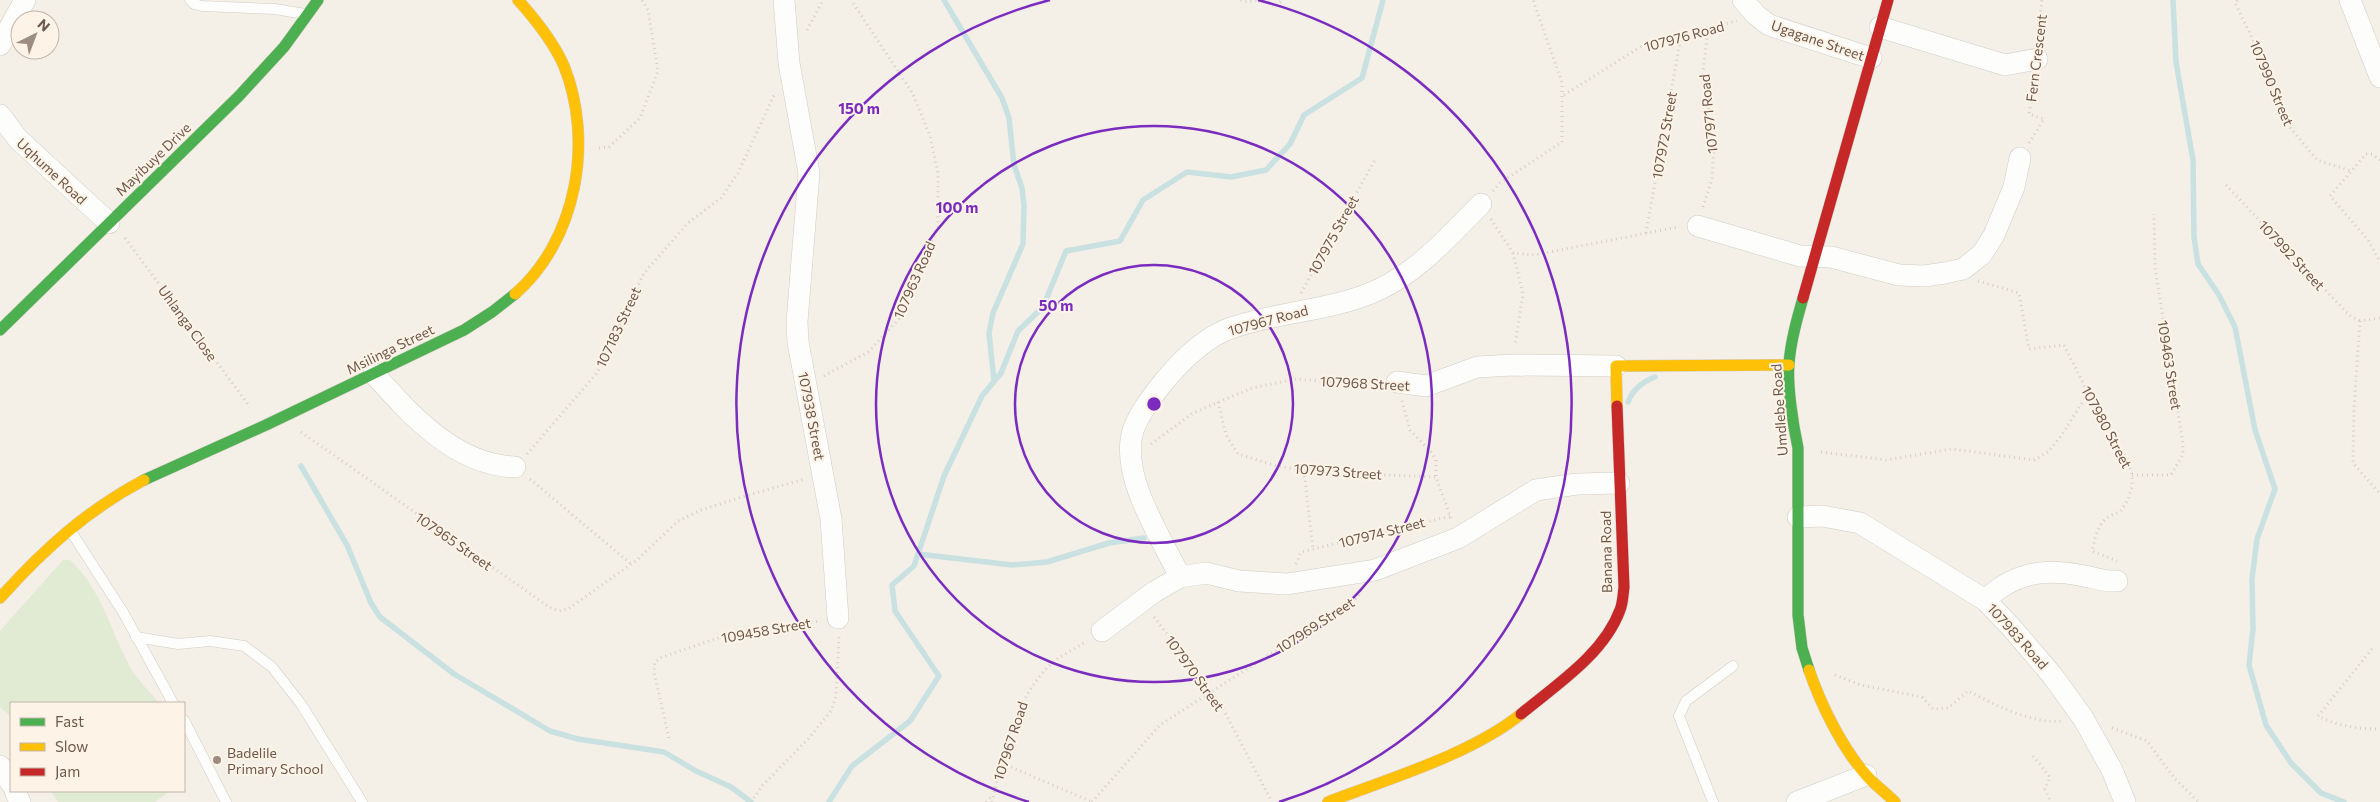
<svg xmlns="http://www.w3.org/2000/svg" width="2380" height="802" viewBox="0 0 2380 802" font-family="Commissioner,sans-serif">
  <rect width="100%" height="100%" fill="#f4efe7"/>
  <g fill="#e1ead3">
    <path d="M63,560H70C102,590 110,630 130,667C137,680 150,692 159,703H11V717L0,707V631Z"/>
    <polygon points="51,791 170,791 155,802 58,802"/>
  </g>
  <g fill="none" stroke-linecap="round" stroke-linejoin="round">
    <g stroke="#cae1e2" stroke-width="5.5">
      <polyline points="944,0 1002,98 1009,118 1014,165 1022,188 1024,205 1023,244 993,313 989,333 994,381"/>
      <polyline points="2173,0 2176,62 2193,160 2194,237 2198,264 2219,295 2235,327 2255,430 2275,489 2257,539 2252,579 2253,629 2249,665 2266,725 2291,763 2321,793 2344,802"/>
      <path d="M1628,402C1633,389 1642,382 1655,377"/>
      <polyline points="301,466 347,545 371,603 380,617 454,674 550,731 578,739 664,752 696,771 731,787 751,802"/>
      <polyline points="918,554 1012,565 1047,562 1109,543 1144,538"/>
      <polyline points="829,802 852,766 910,721 939,676 895,611 892,585 914,566 944,476 982,396 1001,373 1018,331 1043,307 1066,251 1120,241 1143,200 1187,172 1231,177 1266,170 1290,144 1304,115 1362,78 1383,0"/>
    </g>
    <defs>
      <g id="lane">
        <polyline points="190,0 194,4 202,6 275,9 305,14"/>
        <polyline points="70,530 123,612 173,703"/>
        <polyline points="136,637 178,644 210,641 244,646 272,667 301,704 362,802"/>
        <polyline points="184,720 226,802"/>
        <polyline points="1713,802 1679,716 1686,701 1733,666"/>
      </g>
      <g id="street">
        <polyline points="784,0 789,63 809,173 797,322 798,342 831,519 838,618"/>
        <polyline points="1743,0 1756,15 1769,25 1871,58"/>
        <polyline points="2350,0 2380,77"/>
        <polyline points="1880,27 2005,65 2037,59"/>
        <polyline points="0,45 25,0"/>
        <polyline points="0,115 18,139 109,223"/>
        <polyline points="1698,226 1800,256 1831,257 1899,275 1924,276 1945,273 1963,269 1972,262 1982,254 1994,235 2014,187 2020,158"/>
        <path d="M374,374C411,415 455,465 515,467"/>
        <polyline points="1397,382 1426,386 1477,367 1512,365 1616,366"/>
        <polyline points="1798,517 1822,516 1860,523 1985,600 2011,627 2052,675 2083,718 2112,770 2125,802"/>
        <polyline points="1180,577 1206,573 1239,581 1287,584 1375,570 1458,538 1536,490 1577,484 1619,483"/>
        <path d="M1985,600C2013,574 2041,568 2079,575C2093,577 2103,582 2117,581"/>
        <path d="M1102,631L1154,592L1180,577C1162,538 1125,485 1131,440C1133,420 1153,395 1166,379C1183,359 1205,337 1231,328C1279,311 1334,311 1380,289C1421,269 1449,236 1481,204"/>
        <polyline points="0,766 11,783"/>
        <polyline points="15,791 20,802"/>
        <polyline points="1797,802 1866,775"/>
      </g>
      <g id="fast">
        <path d="M1803,298C1797,319 1791,340 1789,363C1787,386 1793,425 1798,448V615L1802,648L1809,670"/>
        <polyline points="0,330 239,96 284,47 318,0"/>
        <polyline points="144,480 266,425 464,330 492,312 515,294"/>
      </g>
      <g id="slow">
        <path d="M515,294C577,240 594,141 564,66C553,41 536,20 518,0"/>
        <polyline points="1617,406 1616,366 1789,365"/>
        <path d="M0,598C43,550 87,510 144,480"/>
        <path d="M1809,670C1821,705 1842,748 1867,776C1875,785 1886,793 1895,802"/>
        <path d="M1328,802C1388,779 1472,754 1521,714"/>
      </g>
      <g id="jam">
        <polyline points="1803,298 1888,0"/>
        <path d="M1521,714C1556,685 1604,654 1620,610C1623,603 1623,594 1624,587L1617,406"/>
      </g>
    </defs>
    <use href="#lane" stroke="#d2ccc6" stroke-width="11"/>
    <use href="#street" stroke="#d2ccc6" stroke-width="22"/>
    <use href="#fast" stroke="#d2cbc4" stroke-width="12"/>
    <use href="#slow" stroke="#d2cbc4" stroke-width="12"/>
    <use href="#jam" stroke="#d2cbc4" stroke-width="12"/>
    <g stroke="#d5cfc9" stroke-width="3" stroke-dasharray="1 4" stroke-linecap="butt">
      <polyline points="1241,0 1244,2 1259,0"/>
      <polyline points="1264,0 1275,7 1282,0"/>
      <polyline points="2237,0 2235,3 2253,40 2288,125 2317,160 2351,171"/>
      <polyline points="807,30 823,0"/>
      <polyline points="2037,41 2042,0"/>
      <polyline points="1564,95 1645,44 1737,21"/>
      <polyline points="2029,143 2044,119 2029,114 2036,77"/>
      <polyline points="599,148 609,147 640,118 658,71 648,10 642,0"/>
      <polyline points="2380,160 2372,154 2366,154 2330,196 2368,240 2380,262"/>
      <polyline points="2226,185 2349,315 2360,321"/>
      <polyline points="1493,191 1500,183 1562,142 1562,83 1533,0"/>
      <polyline points="1703,207 1712,179 1714,145 1703,71 1708,30"/>
      <polyline points="1491,219 1513,253 1534,255 1678,227"/>
      <polyline points="1646,233 1681,36"/>
      <polyline points="125,238 250,407"/>
      <polyline points="1513,253 1523,294 1515,345"/>
      <path d="M1978,281L2019,293L2029,349L2064,345L2104,425L2129,462L2132,475V487L2128,500L2120,512C2099,518 2097,530 2092,551L2117,561"/>
      <polyline points="1301,293 1376,158"/>
      <polyline points="2380,318 2360,321 2354,408 2353,463 2380,494"/>
      <polyline points="824,376 868,352 899,319 938,226 938,173 930,136 913,94 851,0"/>
      <polyline points="1402,401 1410,430 1432,453 1436,460 1436,477 1452,521"/>
      <polyline points="1218,402 1226,435 1238,454 1277,466 1314,472 1436,477"/>
      <polyline points="301,432 549,607 559,611 568,609 637,560 678,521 701,510 742,497 805,479"/>
      <polyline points="1151,444 1193,413 1252,388 1296,379 1351,383 1378,382"/>
      <polyline points="1821,452 1886,460 1952,449 2034,460 2048,452 2061,436 2089,392"/>
      <polyline points="527,454 597,373 644,273 688,223 721,198 738,173 775,93"/>
      <polyline points="1304,471 1313,549"/>
      <polyline points="2132,475 2171,475 2183,454 2183,444 2155,268 2154,214"/>
      <polyline points="530,479 631,564"/>
      <polyline points="1296,564 1301,552 1451,516"/>
      <polyline points="1154,617 1221,705 1272,802"/>
      <path d="M2372,649L2318,716C2337,726 2359,729 2380,729"/>
      <path d="M1835,675L1861,685L1922,697L1933,709L1948,708L1968,691C1993,704 2034,725 2063,721"/>
      <polyline points="2112,728 2147,741 2175,779 2199,802"/>
      <polyline points="669,738 654,672 655,662 662,657 733,633 820,621"/>
      <polyline points="2033,756 2050,777 2045,789 2051,802"/>
      <polyline points="1002,763 1092,802"/>
      <polyline points="751,802 763,785 808,739 831,711 836,696 839,636"/>
      <polyline points="986,802 993,795"/>
      <path d="M992,802C1003,755 1013,702 1049,666C1059,656 1075,649 1087,641"/>
      <polyline points="1092,802 1160,725 1357,598 1361,591"/>
    </g>
    <use href="#lane" stroke="#fdfdfb" stroke-width="10"/>
    <use href="#street" stroke="#fdfdfb" stroke-width="21"/>
    <use href="#fast" stroke="#4caf50" stroke-width="11"/>
    <use href="#slow" stroke="#ffc107" stroke-width="11"/>
    <use href="#jam" stroke="#c62828" stroke-width="11"/>
  </g>
  <g fill="none" stroke="#7b2cbf" stroke-width="2.5">
    <circle cx="1154" cy="404" r="139"/>
    <circle cx="1154" cy="404" r="278"/>
    <path d="M1029 802A417 417 0 0 1 1050 0M1258 0A417 417 0 0 1 1279 802"/>
  </g>
  <circle fill="#9d8c82" stroke="#fdf4e7" stroke-width="2" cx="217" cy="760" r="5"/>
  <g text-anchor="middle" dominant-baseline="central" stroke-width="4" stroke-linejoin="round" paint-order="stroke">
    <g font-size="14" fill="#6e574b" stroke="#fdf4e7">
      <text transform="translate(1684 36) rotate(-15)">107976 Road</text>
      <text transform="translate(1818 40) rotate(19)">Ugagane Street</text>
      <text transform="translate(2036 58) rotate(-83)">Fern Crescent</text>
      <text transform="translate(2272 83) rotate(67)">107990 Street</text>
      <text transform="translate(1708 114) rotate(-96)">107971 Road</text>
      <text transform="translate(1664 135) rotate(-80)">107972 Street</text>
      <text transform="translate(153 159) rotate(-44)">Mayibuye Drive</text>
      <text transform="translate(52 171) rotate(43)">Uqhume Road</text>
      <text transform="translate(1333 235) rotate(-61)">107975 Street</text>
      <text transform="translate(2292 255) rotate(47)">107992 Street</text>
      <text transform="translate(914 280) rotate(-66)">107963 Road</text>
      <text transform="translate(1268 320) rotate(-15)">107967 Road</text>
      <text transform="translate(188 323) rotate(54)">Uhlanga Close</text>
      <text transform="translate(618 327) rotate(-65)">107183 Street</text>
      <text transform="translate(390 349) rotate(-26)">Msilinga Street</text>
      <text transform="translate(2170 365) rotate(81)">109463 Street</text>
      <text transform="translate(1365 383) rotate(3)">107968 Street</text>
      <text transform="translate(1779 410) rotate(-94)">Umdlebe Road</text>
      <text transform="translate(812 416) rotate(79)">107938 Street</text>
      <text transform="translate(2107 427) rotate(62)">107980 Street</text>
      <text transform="translate(1338 471) rotate(4)">107973 Street</text>
      <text transform="translate(1382 532) rotate(-14)">107974 Street</text>
      <text transform="translate(454 541) rotate(35)">107965 Street</text>
      <text transform="translate(1606 552) rotate(-91)">Banana Road</text>
      <text transform="translate(1315 625) rotate(-33)">107969 Street</text>
      <text transform="translate(766 630) rotate(-10)">109458 Street</text>
      <text transform="translate(2018 636) rotate(48)">107983 Road</text>
      <text transform="translate(1195 673) rotate(54)">107970 Street</text>
      <text transform="translate(1010 741) rotate(-72)">107967 Road</text>
    </g>
    <g font-size="14" fill="#6e574b" stroke="#fdf4e7" text-anchor="start">
      <text x="227" y="752">Badelile<tspan x="227" dy="16">Primary School</tspan></text>
    </g>
  </g>
  <circle cx="1154" cy="404" r="8" fill="#7b2cbf" stroke="#fdf4e7" stroke-width="2.5"/>
  <g font-size="15" text-anchor="middle" font-weight="bold" fill="#7b2cbf" stroke="#fdf4e7" stroke-width="4" stroke-linejoin="round" paint-order="stroke">
    <text x="859" y="114">150 m</text>
    <text x="957" y="213">100 m</text>
    <text x="1056" y="311">50 m</text>
  </g>
  <rect x="10" y="702" width="175" height="90" fill="#fdf4e7" stroke="#c4b5a9"/>
  <rect x="20" y="718" width="25" height="8" fill="#4caf50" stroke="#c4b5a9"/>
  <text x="55" y="727" font-size="15" fill="#6e574b">Fast</text>
  <rect x="20" y="743" width="25" height="8" fill="#ffc107" stroke="#c4b5a9"/>
  <text x="55" y="752" font-size="15" fill="#6e574b">Slow</text>
  <rect x="20" y="768" width="25" height="8" fill="#c62828" stroke="#c4b5a9"/>
  <text x="55" y="777" font-size="15" fill="#6e574b">Jam</text>
  <g transform="translate(35 35) rotate(42)"><circle r="24" fill="#fdf4e7" stroke="#c4b5a9"/>
  <path d="M0-4L9 19L0 12L-9 19Z" fill="#9d8c82"/>
  <text y="-8" font-size="14" font-weight="bold" text-anchor="middle" fill="#6e574b">N</text>
  </g>
</svg>
